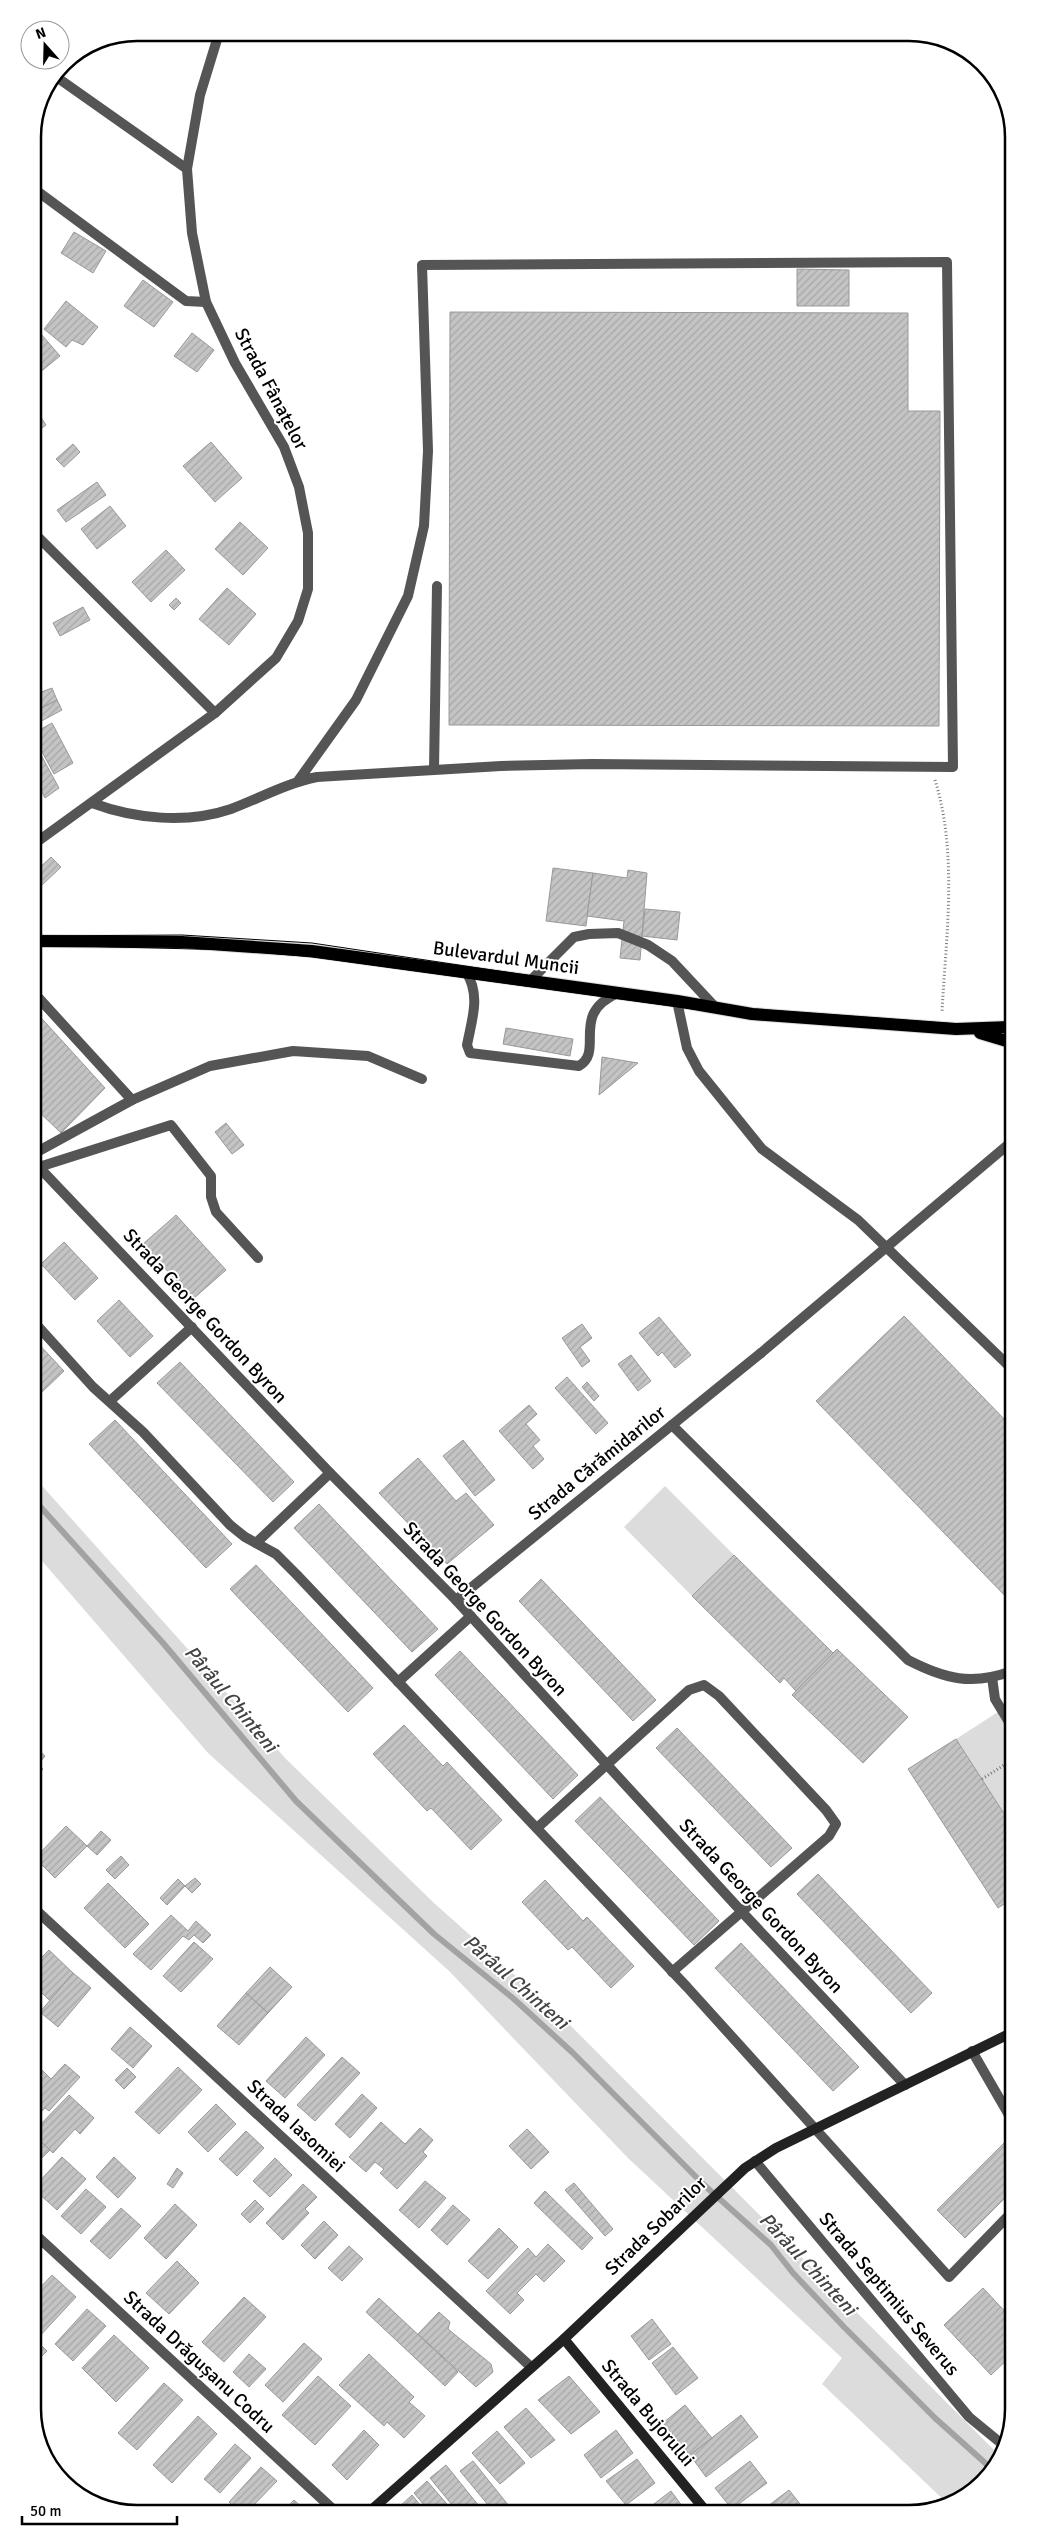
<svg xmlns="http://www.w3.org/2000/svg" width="1046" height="2546" viewBox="0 0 1046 2546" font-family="Signika,sans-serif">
  <defs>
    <pattern id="building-hatch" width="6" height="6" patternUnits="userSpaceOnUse" patternTransform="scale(1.25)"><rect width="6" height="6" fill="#c4c4c4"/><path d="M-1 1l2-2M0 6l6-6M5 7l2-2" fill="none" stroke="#a7a7a7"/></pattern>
  </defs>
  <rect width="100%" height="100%" fill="#fff"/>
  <g fill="#dcdcdc">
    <polygon points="36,1479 286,1759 434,1903 563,2018 998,2454 992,2472 948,2504 822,2384 842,2358 628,2158 449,1971 208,1753 36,1554"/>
    <polygon points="665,1486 734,1555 692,1596 624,1527"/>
    <polygon points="1012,1703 1012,1826 956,1739"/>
  </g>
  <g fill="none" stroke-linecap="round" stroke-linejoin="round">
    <polyline stroke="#a3a3a3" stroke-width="6" points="36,1502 163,1643 296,1801 434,1934 514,1999 573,2053 704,2185 771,2245 793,2273 844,2327 935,2418 993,2470"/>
  </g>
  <g fill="url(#building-hatch)" stroke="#999">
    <polygon points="74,232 106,251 93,273 61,253"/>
    <polygon points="797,269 849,270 849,306 797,306"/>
    <polygon points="143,280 173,302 154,327 124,306"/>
    <polygon points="66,301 98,327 83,345 72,340 66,347 44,329"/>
    <polygon points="450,312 908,313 908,411 940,411 939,726 449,725"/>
    <polygon points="35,327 60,356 33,378 33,329"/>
    <polygon points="192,333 214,350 197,372 174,356"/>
    <polygon points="40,416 46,425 33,435 33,421"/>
    <polygon points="211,442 242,478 215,502 183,466"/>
    <polygon points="73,444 80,452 64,467 56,459"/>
    <polygon points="97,482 106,495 66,522 57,510"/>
    <polygon points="110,506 126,526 97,549 81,529"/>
    <polygon points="240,522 268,548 243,575 215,549"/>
    <polygon points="166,550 185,570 151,602 132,582"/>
    <polygon points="227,588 256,614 229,645 199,619"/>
    <polygon points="176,598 181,603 174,610 169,605"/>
    <polygon points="83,607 90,620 60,636 53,623"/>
    <polygon points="52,688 57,700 41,708 36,694"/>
    <polygon points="57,700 62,710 34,725 34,712"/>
    <polygon points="52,723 73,763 54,774 34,737 34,733"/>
    <polygon points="34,742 59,788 45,798 34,776"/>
    <polygon points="51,857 61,867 41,886 34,880 34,873"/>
    <polygon points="553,868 593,873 586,926 546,921"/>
    <polygon points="628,870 647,873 640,960 620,958 624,921 587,916 593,873 627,878"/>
    <polygon points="645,909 680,912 677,940 642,936"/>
    <polygon points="35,1011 105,1088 61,1133 35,1108"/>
    <polygon points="506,1028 573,1039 570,1056 503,1044"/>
    <polygon points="602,1057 638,1063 599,1095"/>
    <polygon points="226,1123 244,1145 232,1154 215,1132"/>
    <polygon points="176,1215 226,1270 193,1299 143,1244"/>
    <polygon points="64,1242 98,1278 75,1300 41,1264"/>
    <polygon points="119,1300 153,1336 130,1357 97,1321"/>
    <polygon points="904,1316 1011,1426 1012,1603 816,1401"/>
    <polygon points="659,1317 691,1355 675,1368 662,1352 658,1356 639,1333"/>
    <polygon points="582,1324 592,1338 580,1347 590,1361 582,1367 562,1338"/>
    <polygon points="35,1340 64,1371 42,1392 36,1385"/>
    <polygon points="631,1355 651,1381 638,1391 618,1364"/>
    <polygon points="180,1362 294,1482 273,1502 157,1383"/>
    <polygon points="567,1377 608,1423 596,1434 555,1388"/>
    <polygon points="587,1382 599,1396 594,1401 582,1387"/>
    <polygon points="529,1405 537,1414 526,1424 540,1440 533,1446 544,1459 533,1469 499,1431"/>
    <polygon points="115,1420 232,1544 206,1568 89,1444"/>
    <polygon points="463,1440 495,1480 475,1496 443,1456"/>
    <polygon points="418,1458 456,1501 466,1493 494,1525 447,1564 379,1493"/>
    <polygon points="319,1504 438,1629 412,1652 294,1528"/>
    <polygon points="734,1555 833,1653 796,1691 784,1678 780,1683 692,1596"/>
    <polygon points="256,1565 373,1688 348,1712 230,1589"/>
    <polygon points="541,1579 656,1700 633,1721 519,1601"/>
    <polygon points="837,1649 908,1717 863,1763 792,1695"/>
    <polygon points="460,1651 578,1775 553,1799 435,1675"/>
    <polygon points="404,1725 443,1766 447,1762 502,1820 471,1850 431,1808 427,1811 373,1754"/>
    <polygon points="677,1728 792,1848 771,1867 656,1748"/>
    <polygon points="956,1739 1012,1826 1012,1899 998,1908 908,1769"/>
    <polygon points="36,1748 45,1756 38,1765 43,1769 36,1777"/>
    <polygon points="600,1797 719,1921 694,1945 575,1821"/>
    <polygon points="66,1826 87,1846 55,1878 37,1860 37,1856"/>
    <polygon points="101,1831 111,1840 97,1855 87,1846"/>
    <polygon points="121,1856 129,1865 115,1879 106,1870"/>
    <polygon points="818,1874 932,1993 911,2013 797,1894"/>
    <polygon points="195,1878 201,1884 192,1893 185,1886"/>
    <polygon points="178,1879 185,1886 167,1905 160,1898"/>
    <polygon points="545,1880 583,1921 587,1917 634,1966 611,1988 572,1947 568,1950 522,1902"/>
    <polygon points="108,1883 149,1924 125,1948 84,1908"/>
    <polygon points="171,1915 188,1931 196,1921 211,1935 203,1943 194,1935 189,1940 183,1936 151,1970 133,1954"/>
    <polygon points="194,1942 213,1959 181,1992 163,1976"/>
    <polygon points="741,1943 859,2067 833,2091 715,1968"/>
    <polygon points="49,1950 73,1973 50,2001 37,1988 37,1962"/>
    <polygon points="270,1967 292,1987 268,2013 246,1993"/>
    <polygon points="73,1973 91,1988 58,2027 40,2012"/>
    <polygon points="246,1993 268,2013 239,2045 217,2026"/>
    <polygon points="130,2027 152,2046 133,2068 111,2049"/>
    <polygon points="306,2037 325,2055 285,2098 266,2081"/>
    <polygon points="342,2057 360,2073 315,2121 297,2105"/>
    <polygon points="65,2064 80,2077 49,2111 45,2108 37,2116 37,2074 41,2069 51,2079"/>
    <polygon points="178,2067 202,2090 159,2134 135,2112"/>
    <polygon points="127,2068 136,2077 124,2089 115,2080"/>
    <polygon points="362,2094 377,2108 350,2138 335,2124"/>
    <polygon points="69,2095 94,2118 80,2134 75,2129 53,2153 37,2138 37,2128"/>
    <polygon points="216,2104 236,2124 208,2152 188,2132"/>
    <polygon points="381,2122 405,2144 420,2128 433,2140 423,2152 427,2156 397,2189 380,2173 384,2169 375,2162 366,2172 349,2157"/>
    <polygon points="527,2129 549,2152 531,2169 509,2146"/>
    <polygon points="246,2131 264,2148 237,2176 219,2159"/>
    <polygon points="37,2138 50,2150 37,2163"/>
    <polygon points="1004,2143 1013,2151 1013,2190 965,2238 937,2210"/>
    <polygon points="62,2157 86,2179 57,2210 37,2192 37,2184"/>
    <polygon points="114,2157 136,2178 118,2198 96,2177"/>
    <polygon points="275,2158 292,2175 270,2197 253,2181"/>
    <polygon points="177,2168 183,2173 173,2188 167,2184"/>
    <polygon points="425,2181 446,2198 419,2228 399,2210"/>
    <polygon points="574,2183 613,2229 605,2236 565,2190"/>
    <polygon points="303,2184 317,2197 305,2209 309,2213 283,2240 266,2223"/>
    <polygon points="86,2189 106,2207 81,2234 61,2216"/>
    <polygon points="545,2191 593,2238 582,2250 534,2203"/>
    <polygon points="255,2200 264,2209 250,2223 241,2214"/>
    <polygon points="175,2204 197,2225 166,2259 144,2238"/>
    <polygon points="453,2205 470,2220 447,2245 431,2230"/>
    <polygon points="121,2208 141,2226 110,2259 90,2241"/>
    <polygon points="324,2221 338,2235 315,2259 301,2245"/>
    <polygon points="499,2228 518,2247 488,2279 468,2261"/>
    <polygon points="548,2244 565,2261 544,2282 536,2274 517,2293 524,2300 510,2314 486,2291 528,2248 536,2257"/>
    <polygon points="349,2246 363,2259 342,2281 328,2268"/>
    <polygon points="177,2261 199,2283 169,2314 146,2293"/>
    <polygon points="52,2275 76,2297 38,2338 38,2290"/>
    <polygon points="983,2288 1013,2320 1013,2354 991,2375 944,2325"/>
    <polygon points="244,2297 266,2317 224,2362 202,2342"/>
    <polygon points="379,2298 458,2372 445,2386 366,2312"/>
    <polygon points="87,2309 106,2326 73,2361 55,2344"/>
    <polygon points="439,2312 450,2322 448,2329 491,2364 493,2372 476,2387 418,2334"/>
    <polygon points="652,2319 671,2344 649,2360 631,2336"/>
    <polygon points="114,2335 149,2368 116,2402 82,2368"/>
    <polygon points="38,2342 47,2351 38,2360"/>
    <polygon points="304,2343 322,2359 283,2402 265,2385"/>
    <polygon points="673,2347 698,2378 676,2395 652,2363"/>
    <polygon points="249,2354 266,2369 249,2387 233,2372"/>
    <polygon points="369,2354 414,2397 409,2402 425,2416 404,2438 387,2422 384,2426 339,2385"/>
    <polygon points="318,2376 351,2406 315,2445 282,2415"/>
    <polygon points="569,2376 600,2412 571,2434 538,2400"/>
    <polygon points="164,2383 183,2400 137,2450 118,2433"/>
    <polygon points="685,2405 712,2438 690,2455 663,2423"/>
    <polygon points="526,2408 555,2440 531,2458 504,2427"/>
    <polygon points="741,2415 758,2437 706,2477 690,2455"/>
    <polygon points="198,2416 217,2434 172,2483 153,2465"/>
    <polygon points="364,2430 379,2445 347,2480 332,2465"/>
    <polygon points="616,2430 633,2453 601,2478 584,2455"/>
    <polygon points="497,2431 525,2463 500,2484 472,2453"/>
    <polygon points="235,2444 251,2458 220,2493 204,2479"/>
    <polygon points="637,2459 655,2483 626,2505 606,2481"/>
    <polygon points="473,2461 513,2511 493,2511 460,2471"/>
    <polygon points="750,2461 767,2483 732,2509 715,2488"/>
    <polygon points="446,2465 483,2511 457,2511 430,2478"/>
    <polygon points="261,2467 277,2481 247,2512 240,2513 229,2502"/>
    <polygon points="427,2481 453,2511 429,2511 414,2493"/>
    <polygon points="789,2490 804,2509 764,2509"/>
    <polygon points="671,2491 685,2510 646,2510"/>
    <polygon points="412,2495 425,2511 401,2512 398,2508"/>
    <polygon points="294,2500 307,2512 283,2512"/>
  </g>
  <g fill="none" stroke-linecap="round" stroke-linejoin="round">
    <defs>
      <g id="primary">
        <polyline points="35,941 182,942 312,951 677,1001 752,1014 956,1029 1010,1027"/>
        <polyline points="980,1033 1010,1042"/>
      </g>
    </defs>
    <use href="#primary" stroke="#dbdbdb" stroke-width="14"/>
    <g stroke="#777" stroke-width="3" stroke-dasharray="1 2.5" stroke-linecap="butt">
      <path d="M935,780C958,854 946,936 942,1012"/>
      <polyline points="1007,1742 1012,1750"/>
      <polyline points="982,1779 1012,1760"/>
    </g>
    <g stroke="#555" stroke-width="10">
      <polyline points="434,769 437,586"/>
      <path d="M92,803C135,819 187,824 231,809C260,798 287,783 317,777L501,766L592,764L953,767L947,262L422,265L428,451L424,526L408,596L356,700L298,781"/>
      <path d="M466,972C481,995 472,1019 467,1045L470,1053L579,1066C605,1051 569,1014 618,993"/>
      <polyline points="530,981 574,937 589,934 618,933 648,945 672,961 716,1008"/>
      <polyline points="35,994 132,1100"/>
      <polyline points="677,1001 687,1048 699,1071 762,1149 858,1220 1011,1368"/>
      <polyline points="35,1153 132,1100 210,1066 293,1051 368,1056 422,1079"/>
      <polyline points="39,1167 171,1125 211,1176 211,1197 216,1212 258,1258"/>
      <polyline points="35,1323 93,1387 143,1432 230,1525 245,1537 276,1554 297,1575 687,1987 949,2277 1012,2212 1013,2214"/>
      <polyline points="761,1353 1010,1143"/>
      <polyline points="110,1401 192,1327"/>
      <polyline points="256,1543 330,1473"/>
      <polyline points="992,1677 995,1699 1012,1727"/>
      <polyline points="398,1682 471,1616"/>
      <polyline points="537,1828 689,1690 704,1685 719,1696 826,1810 836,1824 829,1836 672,1972"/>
      <polyline points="972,2051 1013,2122"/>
    </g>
    <g stroke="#555" stroke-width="10">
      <polyline points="55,76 187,169"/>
      <polyline points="33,188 186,301 206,302"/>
      <polyline points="34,533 215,713"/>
      <polyline points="34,844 215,713 276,658 298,621 308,589 308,533 299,487 284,447 235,363 206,302 192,233 187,169 200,95 219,33"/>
      <polyline points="35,1163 330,1473 456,1600 742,1912 905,2085"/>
      <path d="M672,1425L908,1660C945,1679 972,1686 1012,1671"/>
      <polyline points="456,1600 761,1353"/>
      <polyline points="37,1911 531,2367"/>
      <polyline points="755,2161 969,2417 1002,2444"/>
      <polyline points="38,2237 336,2512"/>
    </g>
    <g stroke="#222" stroke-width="10">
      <polyline points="564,2339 705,2510"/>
      <polyline points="369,2512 564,2339 745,2168 776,2148 1013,2032"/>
    </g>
    <use href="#primary" stroke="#000" stroke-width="12"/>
    <g stroke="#000" stroke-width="1">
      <polyline points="35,936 182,935 312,943 752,1009 971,1025 1010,1023"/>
      <polyline points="35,945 235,950 312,957 751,1017 793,1020"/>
    </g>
  </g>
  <g text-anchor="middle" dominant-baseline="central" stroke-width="4" stroke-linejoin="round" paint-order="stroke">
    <g font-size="19" fill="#000" stroke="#fff">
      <text transform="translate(271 389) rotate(62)">Strada Fânațelor</text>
      <text transform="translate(506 958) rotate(8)">Bulevardul Muncii</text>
      <text transform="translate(205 1316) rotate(47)">Strada George Gordon Byron</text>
      <text transform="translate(597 1463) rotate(-39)">Strada Cărămidarilor</text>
      <text transform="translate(485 1609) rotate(47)">Strada George Gordon Byron</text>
      <text transform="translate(761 1906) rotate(47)">Strada George Gordon Byron</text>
      <text transform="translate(296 2126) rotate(43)">Strada Iasomiei</text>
      <text transform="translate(656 2226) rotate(-44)">Strada Sobarilor</text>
      <text transform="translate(889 2294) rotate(50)">Strada Septimius Severus</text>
      <text transform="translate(199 2362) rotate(43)">Strada Drăgușanu Codru</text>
      <text transform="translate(648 2413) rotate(50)">Strada Bujorului</text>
    </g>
    <g font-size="20" font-style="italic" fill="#444" stroke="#fff">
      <text transform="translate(231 1699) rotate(50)">Pârâul Chinteni</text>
      <text transform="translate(516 1982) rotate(41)">Pârâul Chinteni</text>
      <text transform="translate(808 2264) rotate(47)">Pârâul Chinteni</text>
    </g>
  </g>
  <path d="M0 0H1046V2546H0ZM137 41H909A96 96 0 0 1 1005 137V2409A96 96 0 0 1 909 2505H137A96 96 0 0 1 41 2409V137A96 96 0 0 1 137 41Z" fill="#fff" fill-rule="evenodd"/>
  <path fill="none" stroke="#000" stroke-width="2.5" d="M137 41H909A96 96 0 0 1 1005 137V2409A96 96 0 0 1 909 2505H137A96 96 0 0 1 41 2409V137A96 96 0 0 1 137 41Z"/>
  <g transform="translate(45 45) rotate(340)"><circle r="24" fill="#ffffff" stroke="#999999"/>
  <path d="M0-4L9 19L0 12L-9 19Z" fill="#000000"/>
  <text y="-8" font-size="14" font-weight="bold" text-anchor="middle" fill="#000000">N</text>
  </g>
  <path d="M22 2516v8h155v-8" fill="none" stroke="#000000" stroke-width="2.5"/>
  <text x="30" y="2516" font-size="15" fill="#000000" stroke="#ffffff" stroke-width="4" paint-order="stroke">50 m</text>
</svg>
